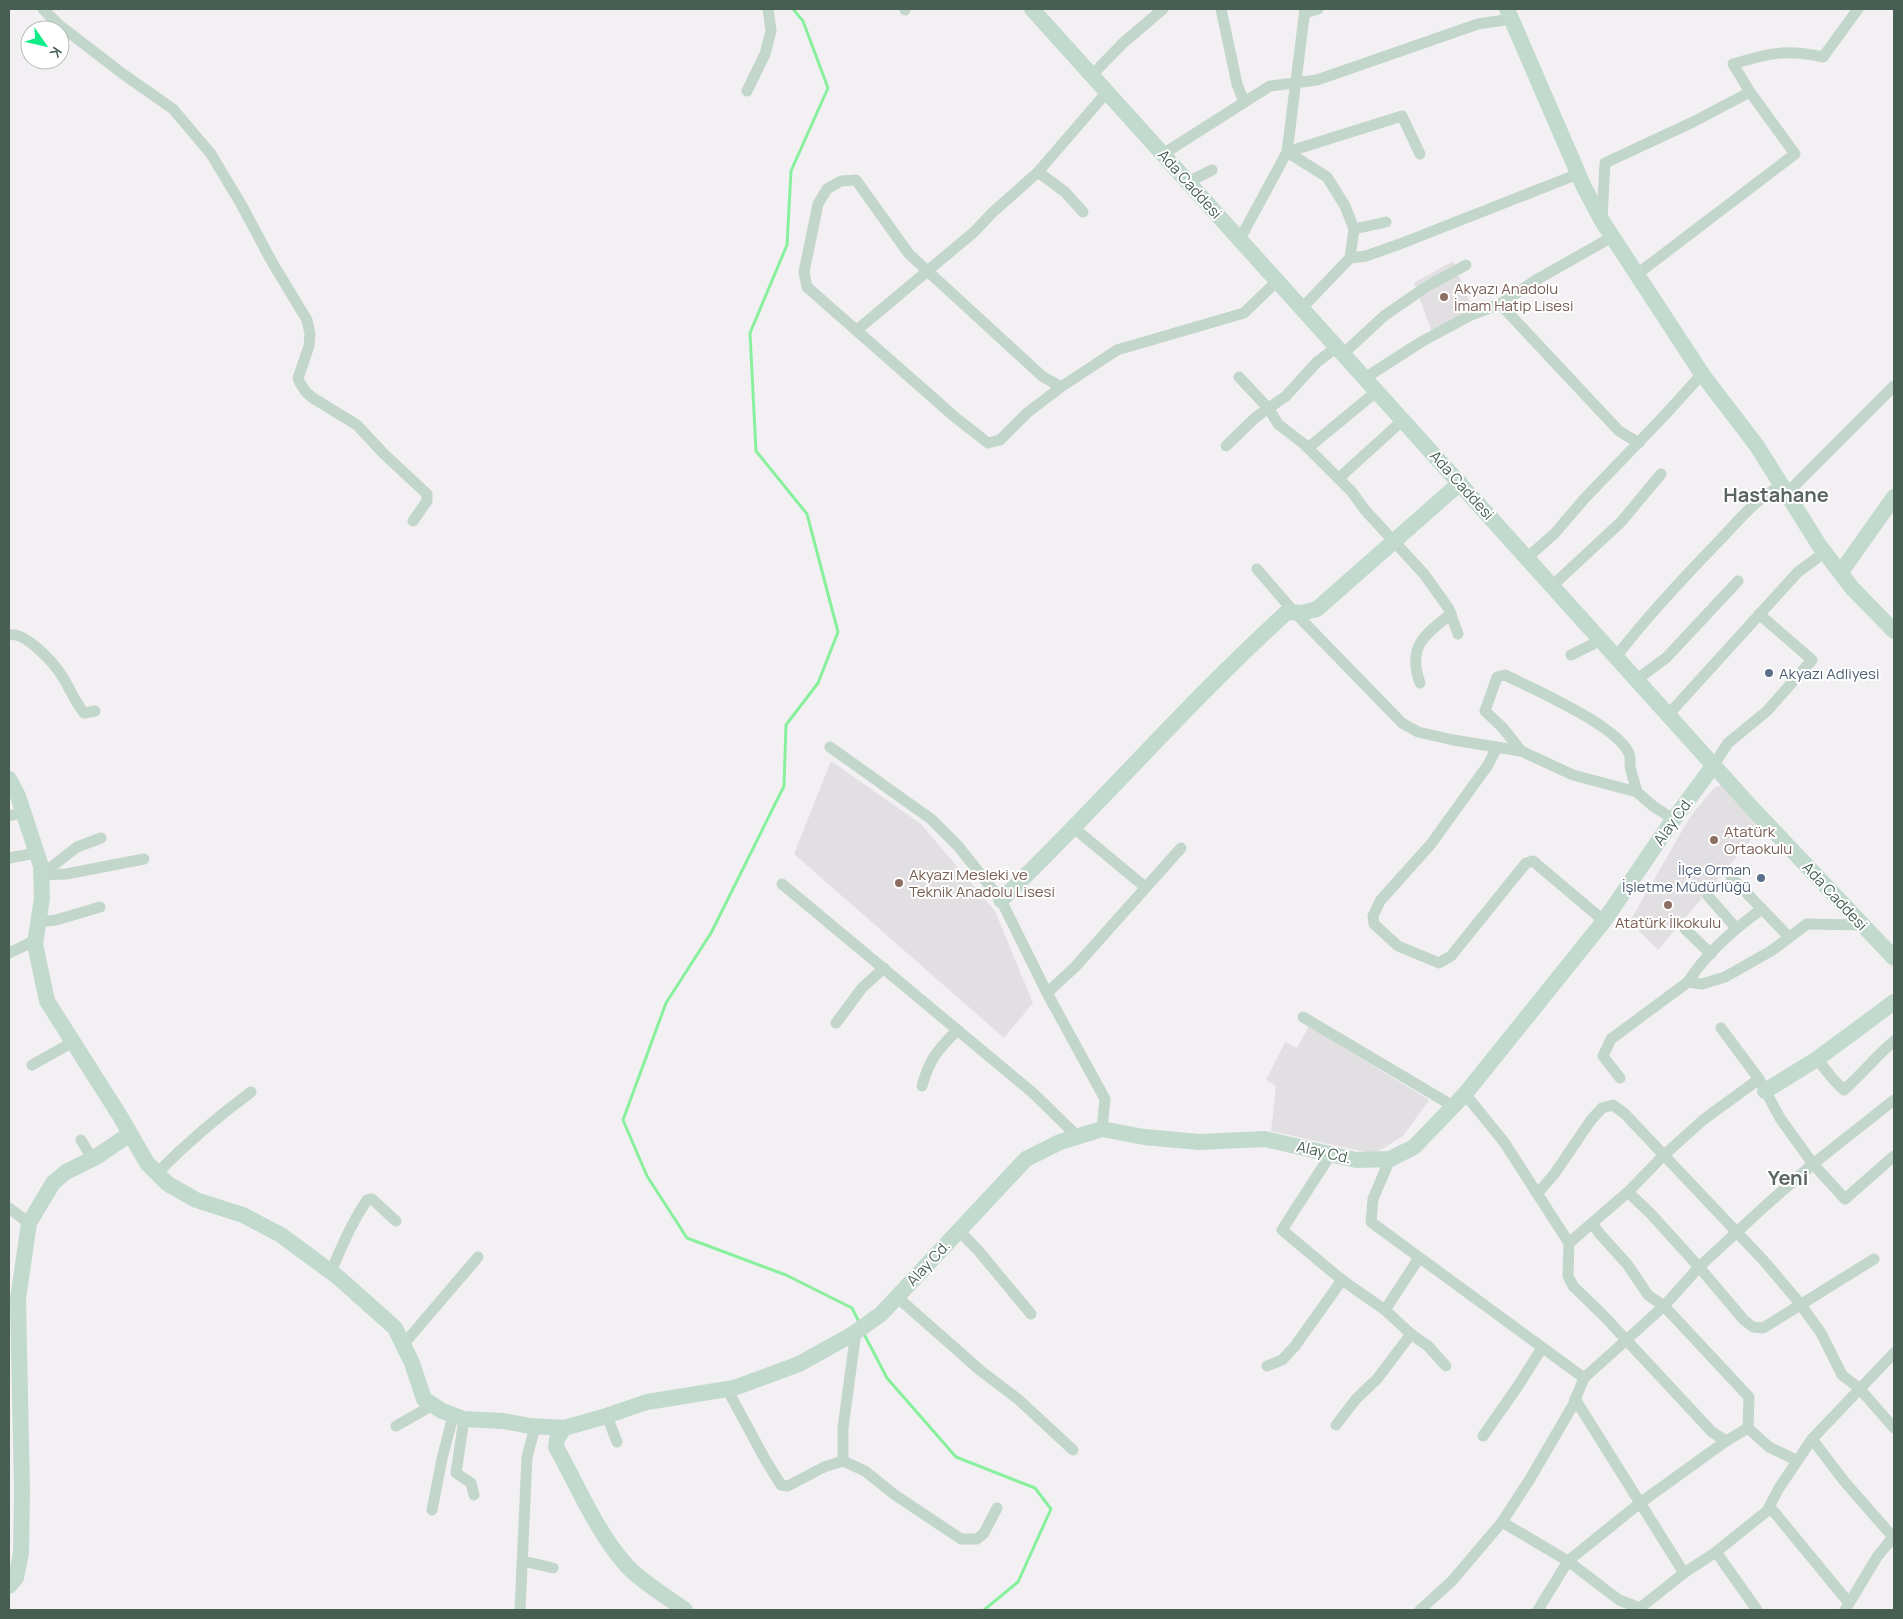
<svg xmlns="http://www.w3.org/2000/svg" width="1903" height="1619" viewBox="0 0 1903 1619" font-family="Manrope,sans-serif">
  <rect width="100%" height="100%" fill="#f3f0f3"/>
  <g fill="#e1dfe2">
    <polygon points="1453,261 1474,312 1433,335 1414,283"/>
    <polygon points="831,761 921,824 995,911 1033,1003 1004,1038 794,854"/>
    <polygon points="1721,785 1761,828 1658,950 1630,921 1690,817 1714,788"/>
    <polygon points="1309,1026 1429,1100 1403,1136 1374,1154 1271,1131 1276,1086 1266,1080 1285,1042 1297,1048"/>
  </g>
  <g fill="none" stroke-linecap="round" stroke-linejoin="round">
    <g stroke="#88f09d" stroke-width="3">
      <polyline points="793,9 803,21 828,88 791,171 787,245 750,333 756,451 807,514 838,632 818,683 786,725 784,786 711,933 666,1003 623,1120 647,1176 687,1238 786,1275 852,1308 860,1324"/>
      <polyline points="863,1332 887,1378 956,1457 1035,1488 1051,1509 1018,1582 984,1610"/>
    </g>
    <g stroke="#c3d6cb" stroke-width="11">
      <polyline points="43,9 58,24 123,74 173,109 211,154 241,204 272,262 307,320 310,334 309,346 298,378 300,383 306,392 313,398 357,425 384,454 427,494 427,501 413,521"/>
      <polyline points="1221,9 1237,84 1244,102"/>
      <polyline points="905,10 905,9"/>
      <polyline points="1305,13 1318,9"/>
      <polyline points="1092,75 1123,43 1163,9"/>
      <polyline points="747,91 765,54 771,31 768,9"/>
      <polyline points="1287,152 1327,177 1345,206 1354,229 1350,258 1302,308"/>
      <polyline points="1287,152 1402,116 1420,154"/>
      <polyline points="1163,154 1270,86 1317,80 1478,24 1511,19"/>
      <polyline points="1038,172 1065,192 1083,212"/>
      <polyline points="1188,182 1212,170"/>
      <polyline points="1602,219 1605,163 1693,122 1750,92"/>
      <polyline points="1354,229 1386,222"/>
      <polyline points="1240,239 1287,152 1305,9"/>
      <polyline points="1350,258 1366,256 1400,244 1578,174"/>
      <path d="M1636,275L1795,154L1750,92L1733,64C1769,53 1786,49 1823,57L1858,9"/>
      <polyline points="1500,304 1619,431 1639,443"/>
      <polyline points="857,330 974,232 993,212 1038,172 1107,92"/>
      <polyline points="1343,354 1384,316 1426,287 1466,265"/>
      <polyline points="1239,377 1269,409 1278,424 1304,444 1352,492 1365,510 1424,574 1449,609 1458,634"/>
      <polyline points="1365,378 1421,342 1471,315 1500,304 1536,280 1612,237"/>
      <polyline points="1061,387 1042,376 909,254 856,180 841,181 827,189 818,204 804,272 807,287 956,418 988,443 1000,440 1027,413 1061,387 1117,350 1244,313 1277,281"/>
      <polyline points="1226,446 1256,417 1286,396 1317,362 1337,347"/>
      <polyline points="1308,448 1377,391"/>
      <polyline points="1339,478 1403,420"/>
      <polyline points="1787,493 1894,386"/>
      <polyline points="1527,558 1555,533 1585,498 1664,416 1702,374"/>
      <polyline points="1257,569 1295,613 1402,723 1418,732 1453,740 1521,751 1573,775 1637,792 1653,806 1673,819"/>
      <polyline points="1552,586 1621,522 1661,474"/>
      <path d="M9,635C25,631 54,663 62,676C70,688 74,701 84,713L95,711"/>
      <polyline points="1571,655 1601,640"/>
      <path d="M1616,657C1647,616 1684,577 1720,540C1739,520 1757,497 1783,485"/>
      <polyline points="1636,680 1666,658 1738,581"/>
      <path d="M1420,683C1407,647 1424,635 1451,614"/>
      <polyline points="1668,715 1798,572 1825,552"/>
      <polyline points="830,747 931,819 958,846 1001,900 1047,993 1105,1099 1102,1129"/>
      <polyline points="1497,747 1488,765 1431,844 1380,901 1373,916 1374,924 1398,946 1439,963 1451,956 1526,863 1533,861 1604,921"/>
      <path d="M1521,751L1503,728L1485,711L1497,677L1505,675C1531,688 1620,727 1629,754C1631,757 1630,762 1630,765C1631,774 1635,783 1637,792"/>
      <polyline points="1714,765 1728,743 1767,711 1812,660 1759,614"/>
      <polyline points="9,816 23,812"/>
      <polyline points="1074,828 1145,887"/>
      <polyline points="9,858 36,853"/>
      <polyline points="41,875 66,874 144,859"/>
      <polyline points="41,875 77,847 101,838"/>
      <polyline points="1731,877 1789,937"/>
      <polyline points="782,884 1033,1093 1077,1136"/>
      <polyline points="1708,896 1736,928"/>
      <polyline points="39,922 56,920 100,907"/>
      <polyline points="1685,929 1711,954"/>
      <polyline points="9,953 36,940"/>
      <path d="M1688,982C1706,953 1734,929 1762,909"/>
      <polyline points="1047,993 1075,967 1181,848"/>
      <polyline points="1303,1017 1453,1106"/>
      <polyline points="836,1023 862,988 884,968"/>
      <polyline points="1721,1028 1759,1079 1780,1118 1813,1164 1845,1199 1894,1156"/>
      <path d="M1817,1059L1833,1079L1844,1090C1862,1074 1876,1056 1894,1041"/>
      <polyline points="32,1065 73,1042"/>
      <polyline points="1620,1078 1603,1056 1611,1039 1688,982 1702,984 1725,977 1771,951 1807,924 1863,925"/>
      <path d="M922,1086C930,1058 937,1051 957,1030"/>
      <polyline points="1465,1094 1504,1142 1569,1243 1568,1276 1573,1286 1603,1315 1712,1432 1726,1441"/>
      <polyline points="81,1140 92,1158"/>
      <polyline points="1331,1154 1282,1230 1342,1280 1385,1310 1411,1334 1428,1346 1446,1366"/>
      <polyline points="1390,1159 1373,1199 1371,1222 1584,1378"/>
      <path d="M157,1173C187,1143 217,1117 251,1092"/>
      <polyline points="1628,1192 1651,1214 1699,1267 1744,1320 1753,1327 1763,1328 1874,1259"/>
      <polyline points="1538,1193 1555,1173 1591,1120 1602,1108 1613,1105 1625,1114 1764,1261 1798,1301 1821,1333 1842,1375 1859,1388 1894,1428"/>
      <polyline points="9,1208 29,1223"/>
      <polyline points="959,1231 977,1249 1031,1314"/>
      <polyline points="1569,1243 1628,1192 1663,1156 1703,1120 1759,1079"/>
      <path d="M331,1272C341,1247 352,1222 367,1200L372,1199L396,1221"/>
      <polyline points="897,1297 981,1371 1019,1400 1073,1450"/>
      <polyline points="1385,1310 1419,1258"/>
      <polyline points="403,1345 478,1257"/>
      <polyline points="1267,1366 1282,1360 1295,1346 1342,1280"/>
      <polyline points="727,1389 766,1461 781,1485 788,1486 824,1467 843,1461 865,1471 895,1495 961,1539 977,1539 984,1533 997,1508"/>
      <polyline points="607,1416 617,1442"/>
      <polyline points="464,1419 456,1473 471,1483 474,1495"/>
      <polyline points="1336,1425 1356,1399 1377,1379 1411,1334"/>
      <polyline points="396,1426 433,1405"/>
      <polyline points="1748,1428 1769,1447 1796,1460"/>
      <polyline points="1483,1436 1518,1386 1542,1348"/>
      <polyline points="1812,1439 1844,1481 1893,1537"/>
      <polyline points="843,1461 843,1428 856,1331"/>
      <polyline points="1770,1507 1849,1603"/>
      <polyline points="432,1510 442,1459 453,1416"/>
      <polyline points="1502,1522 1568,1561 1619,1600 1640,1608 1684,1573 1575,1399"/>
      <polyline points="1716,1552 1767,1511 1779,1488 1812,1439 1894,1353"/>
      <polyline points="523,1561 553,1568"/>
      <polyline points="1684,1573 1716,1552 1757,1610"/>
      <polyline points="520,1610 527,1457 535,1427"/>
      <polyline points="1420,1610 1452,1581 1502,1522 1530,1479 1573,1405 1584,1378 1664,1306 1699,1267 1765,1206 1813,1164 1894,1100"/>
      <polyline points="1538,1610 1568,1561 1640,1503 1726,1441 1748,1428 1749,1397 1664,1306 1648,1295 1627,1264 1599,1233 1593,1224"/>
      <polyline points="1845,1610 1877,1557 1894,1536"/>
    </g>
    <g stroke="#c2dace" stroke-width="16">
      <polyline points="1032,9 1752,808 1894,958"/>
      <polyline points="1507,9 1584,187 1602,221 1702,374 1757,446 1819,545 1852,588 1894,631"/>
      <polyline points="1841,572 1894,497"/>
      <polyline points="9,779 18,796 41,866 42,898 35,944 47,1001 120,1116 147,1163 168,1184 196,1200 243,1215 281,1235 339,1278 395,1328 412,1363 424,1399 442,1411 464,1419 503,1421 530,1426 564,1428 603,1417 647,1402 734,1388 799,1364 853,1334 881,1314 1026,1159 1060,1142 1102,1129 1144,1137 1199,1142 1265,1139 1356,1160 1390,1159 1414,1147 1465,1094 1604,921 1668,827 1714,765"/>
      <path d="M1001,900C1099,806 1187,703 1287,612L1302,613L1317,609L1460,483"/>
      <polyline points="1765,1091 1817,1059 1894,1002"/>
      <path d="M564,1428L557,1439L556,1447C578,1486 597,1533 627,1566C643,1583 666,1596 685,1610"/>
      <polyline points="9,1586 16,1578 21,1553 22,1491 18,1299 29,1223 53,1183 66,1172 96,1157 130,1134"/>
    </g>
  </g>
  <g fill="#8d6e63" stroke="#fff" stroke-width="2">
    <circle cx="1444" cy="297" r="5"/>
    <circle cx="1714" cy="840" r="5"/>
    <circle cx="899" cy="883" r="5"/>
    <circle cx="1668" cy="905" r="5"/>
  </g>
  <g fill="#5c6f8a" stroke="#fff" stroke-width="2">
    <circle cx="1769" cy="673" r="5"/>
    <circle cx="1761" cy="878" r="5"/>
  </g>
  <g text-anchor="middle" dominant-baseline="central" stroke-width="4" stroke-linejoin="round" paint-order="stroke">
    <g font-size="15" fill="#475f52" stroke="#fff">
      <text transform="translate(1190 184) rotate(48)">Ada Caddesi</text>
      <text transform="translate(1462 485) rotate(48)">Ada Caddesi</text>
      <text transform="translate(1673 821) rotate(-54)">Alay Cd.</text>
      <text transform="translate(1835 896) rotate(47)">Ada Caddesi</text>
      <text transform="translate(1324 1152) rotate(13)">Alay Cd.</text>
      <text transform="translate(928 1263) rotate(-47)">Alay Cd.</text>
    </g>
    <g font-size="15" fill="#785e54" stroke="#fff" text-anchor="start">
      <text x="1454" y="288">Akyazı Anadolu<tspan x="1454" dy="17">İmam Hatip Lisesi</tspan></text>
      <text x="1724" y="831">Atatürk<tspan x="1724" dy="17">Ortaokulu</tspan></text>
      <text x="909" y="874">Akyazı Mesleki ve<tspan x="909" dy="17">Teknik Anadolu Lisesi</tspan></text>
      <text x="1668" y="922" text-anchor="middle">Atatürk İlkokulu</text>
    </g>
    <g font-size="15" fill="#4e5e75" stroke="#fff" text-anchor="start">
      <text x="1779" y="673">Akyazı Adliyesi</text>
      <text x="1751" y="869" text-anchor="end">İlçe Orman<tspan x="1751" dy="17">İşletme Müdürlüğü</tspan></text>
    </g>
    <g font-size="20" font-weight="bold" fill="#5c6661" stroke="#fff">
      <text x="1776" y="494">Hastahane</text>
      <text x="1788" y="1177">Yeni</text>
    </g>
  </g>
  <rect width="1903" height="1619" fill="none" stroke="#475f52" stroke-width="20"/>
  <g transform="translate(45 45) rotate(124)"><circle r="24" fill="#ffffff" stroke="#b5bfba"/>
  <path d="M0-4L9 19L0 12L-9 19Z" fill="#11ec8b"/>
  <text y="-8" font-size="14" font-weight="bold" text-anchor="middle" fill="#475f52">K</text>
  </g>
</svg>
